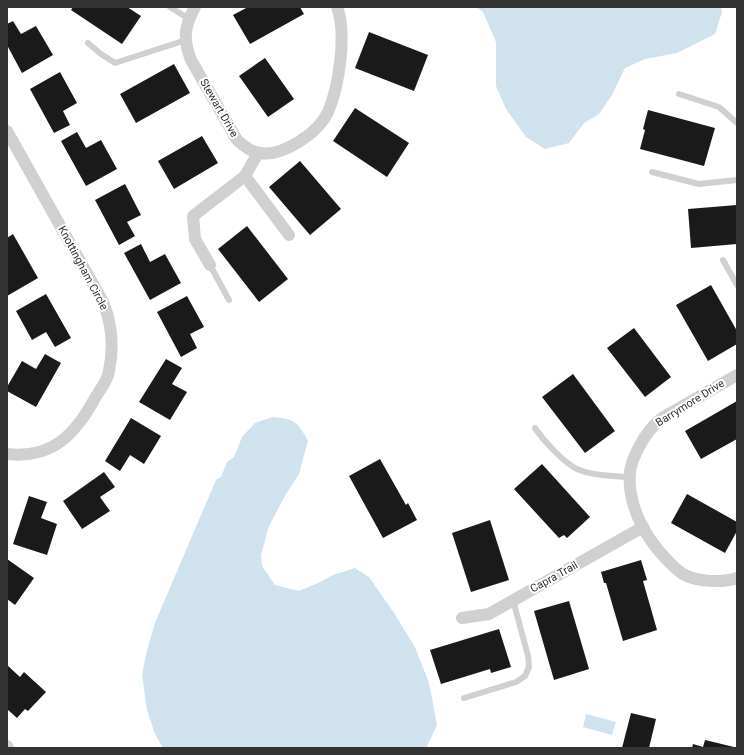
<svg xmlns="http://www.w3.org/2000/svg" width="744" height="755" viewBox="0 0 744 755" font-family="Roboto,sans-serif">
  <rect width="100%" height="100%" fill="#fff"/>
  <g fill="#cfe2ee">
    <polygon points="476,7 721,7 722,12 715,34 677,53 645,59 625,68 612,95 599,114 584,123 569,143 545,149 526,137 506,109 496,86 496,42 483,12"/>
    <path d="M273,417C295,419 298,422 308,441L299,474L286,494L269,526L261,555L262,566L275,585L299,591L318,583L333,575L355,568L369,577L394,613L415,647L429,683L437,725L426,748H163L155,734L147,710L142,675L146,654L155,623L163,604L216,480L221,477L227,462L234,457L242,437L255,423Z"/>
    <polygon points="586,714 616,722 612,735 583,727"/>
  </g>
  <g fill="#1a1a1a">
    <polygon points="73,7 127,7 141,16 122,44 71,10"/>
    <polygon points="248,7 300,7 304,14 250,44 233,15"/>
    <polygon points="13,21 21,34 36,26 53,55 22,73 7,45 7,24"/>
    <polygon points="369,32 428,55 414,91 355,68"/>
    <polygon points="265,58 294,99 268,117 239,76"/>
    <polygon points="174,64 190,93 136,123 120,94"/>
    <polygon points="60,72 77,103 63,111 70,125 54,133 30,89"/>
    <polygon points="355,108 409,143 387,177 333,141"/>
    <polygon points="648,110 715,128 704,166 640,149 645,130 643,129"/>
    <polygon points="77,132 86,148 101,140 117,169 86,186 61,141"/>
    <polygon points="202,136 218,163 174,189 158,161"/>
    <polygon points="300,161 341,209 310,235 269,187"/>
    <polygon points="125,184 141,215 127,222 135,236 119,245 95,200"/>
    <polygon points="737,205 737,244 691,248 688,209"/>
    <polygon points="247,226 288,279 259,302 218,249"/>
    <polygon points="13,234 38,278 7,296 7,238"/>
    <polygon points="141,244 150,262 165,254 181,283 150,300 124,253"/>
    <polygon points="711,285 737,331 737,344 708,361 676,305"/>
    <polygon points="46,294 71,338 55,347 46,332 32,340 16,311"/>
    <polygon points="187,296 204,327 190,334 197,348 181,357 157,312"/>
    <polygon points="634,328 671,377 645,397 607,348"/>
    <polygon points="45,354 61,363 36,407 7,391 7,387 22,361 36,369"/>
    <polygon points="166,359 182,368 172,384 187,392 170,420 139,402"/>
    <polygon points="573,374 615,431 585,453 542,397"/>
    <polygon points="737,401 737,439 701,459 685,431"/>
    <polygon points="131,418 161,436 144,464 130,455 120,471 105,461"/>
    <polygon points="380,459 406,505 408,503 417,520 383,538 349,476"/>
    <polygon points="542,464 590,517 567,538 564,535 559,538 514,489"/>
    <polygon points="104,472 115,487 100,497 110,511 82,529 63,501"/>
    <polygon points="687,494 737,522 737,531 725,553 671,523"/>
    <polygon points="29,496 47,502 41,518 57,524 47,555 13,544"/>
    <polygon points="490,520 509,580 471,592 452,533"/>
    <polygon points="7,559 34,578 15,605 7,599"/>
    <polygon points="641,560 647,580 643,581 657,630 623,641 606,583 604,583 601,572"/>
    <polygon points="569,601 589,669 554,680 534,611"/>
    <polygon points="499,629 511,667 491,673 490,669 441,684 430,650"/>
    <polygon points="7,665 20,677 24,672 46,692 28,711 25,709 17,718 7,709"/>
    <polygon points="631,713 656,719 649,748 622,748"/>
    <polygon points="705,740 734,747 734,748 692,748 693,744 703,747"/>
  </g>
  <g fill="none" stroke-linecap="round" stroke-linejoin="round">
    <g stroke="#d0d0d0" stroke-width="6">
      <polyline points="170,7 189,19"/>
      <polyline points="88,43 101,54 115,63 186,40"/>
      <polyline points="679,94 719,107 737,123"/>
      <polyline points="652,172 699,184 737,180"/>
      <polyline points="723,260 737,285"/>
      <polyline points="210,265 229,300"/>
      <path d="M535,428C543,440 564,463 577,469C594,476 612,476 630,477"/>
      <polyline points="464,698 516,682 525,676 529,667 528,656 513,600"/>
    </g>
    <g stroke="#d0d0d0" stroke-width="12">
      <path d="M195,7C184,27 183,39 191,60L237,140C244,146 251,152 260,153C283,157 318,133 328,112C339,87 347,33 337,7"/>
      <path d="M7,131L103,302C112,324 114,347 109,371C108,380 100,390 95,398C75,435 52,459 7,454"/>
      <polyline points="245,176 289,235"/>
      <polyline points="210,265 195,239 193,216 245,176 258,153"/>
      <path d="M737,375L662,418C648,429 640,443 633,460C632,464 630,468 630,472C627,506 646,539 669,562C673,566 678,571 683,574C696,582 723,583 737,578"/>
      <polyline points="462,618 489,614 643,527"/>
      <polyline points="7,746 8,748"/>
    </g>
  </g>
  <g text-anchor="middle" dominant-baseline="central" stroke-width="4" stroke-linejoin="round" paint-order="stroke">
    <g font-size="11" fill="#333" stroke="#fff">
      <text transform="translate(219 108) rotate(60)">Stewart Drive</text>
      <text transform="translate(83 268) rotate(62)">Knottingham Circle</text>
      <text transform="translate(690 403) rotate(-32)">Barrymore Drive</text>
      <text transform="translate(554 577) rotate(-29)">Capra Trail</text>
    </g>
  </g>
  <rect width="744" height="755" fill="none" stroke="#333333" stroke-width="16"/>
</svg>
